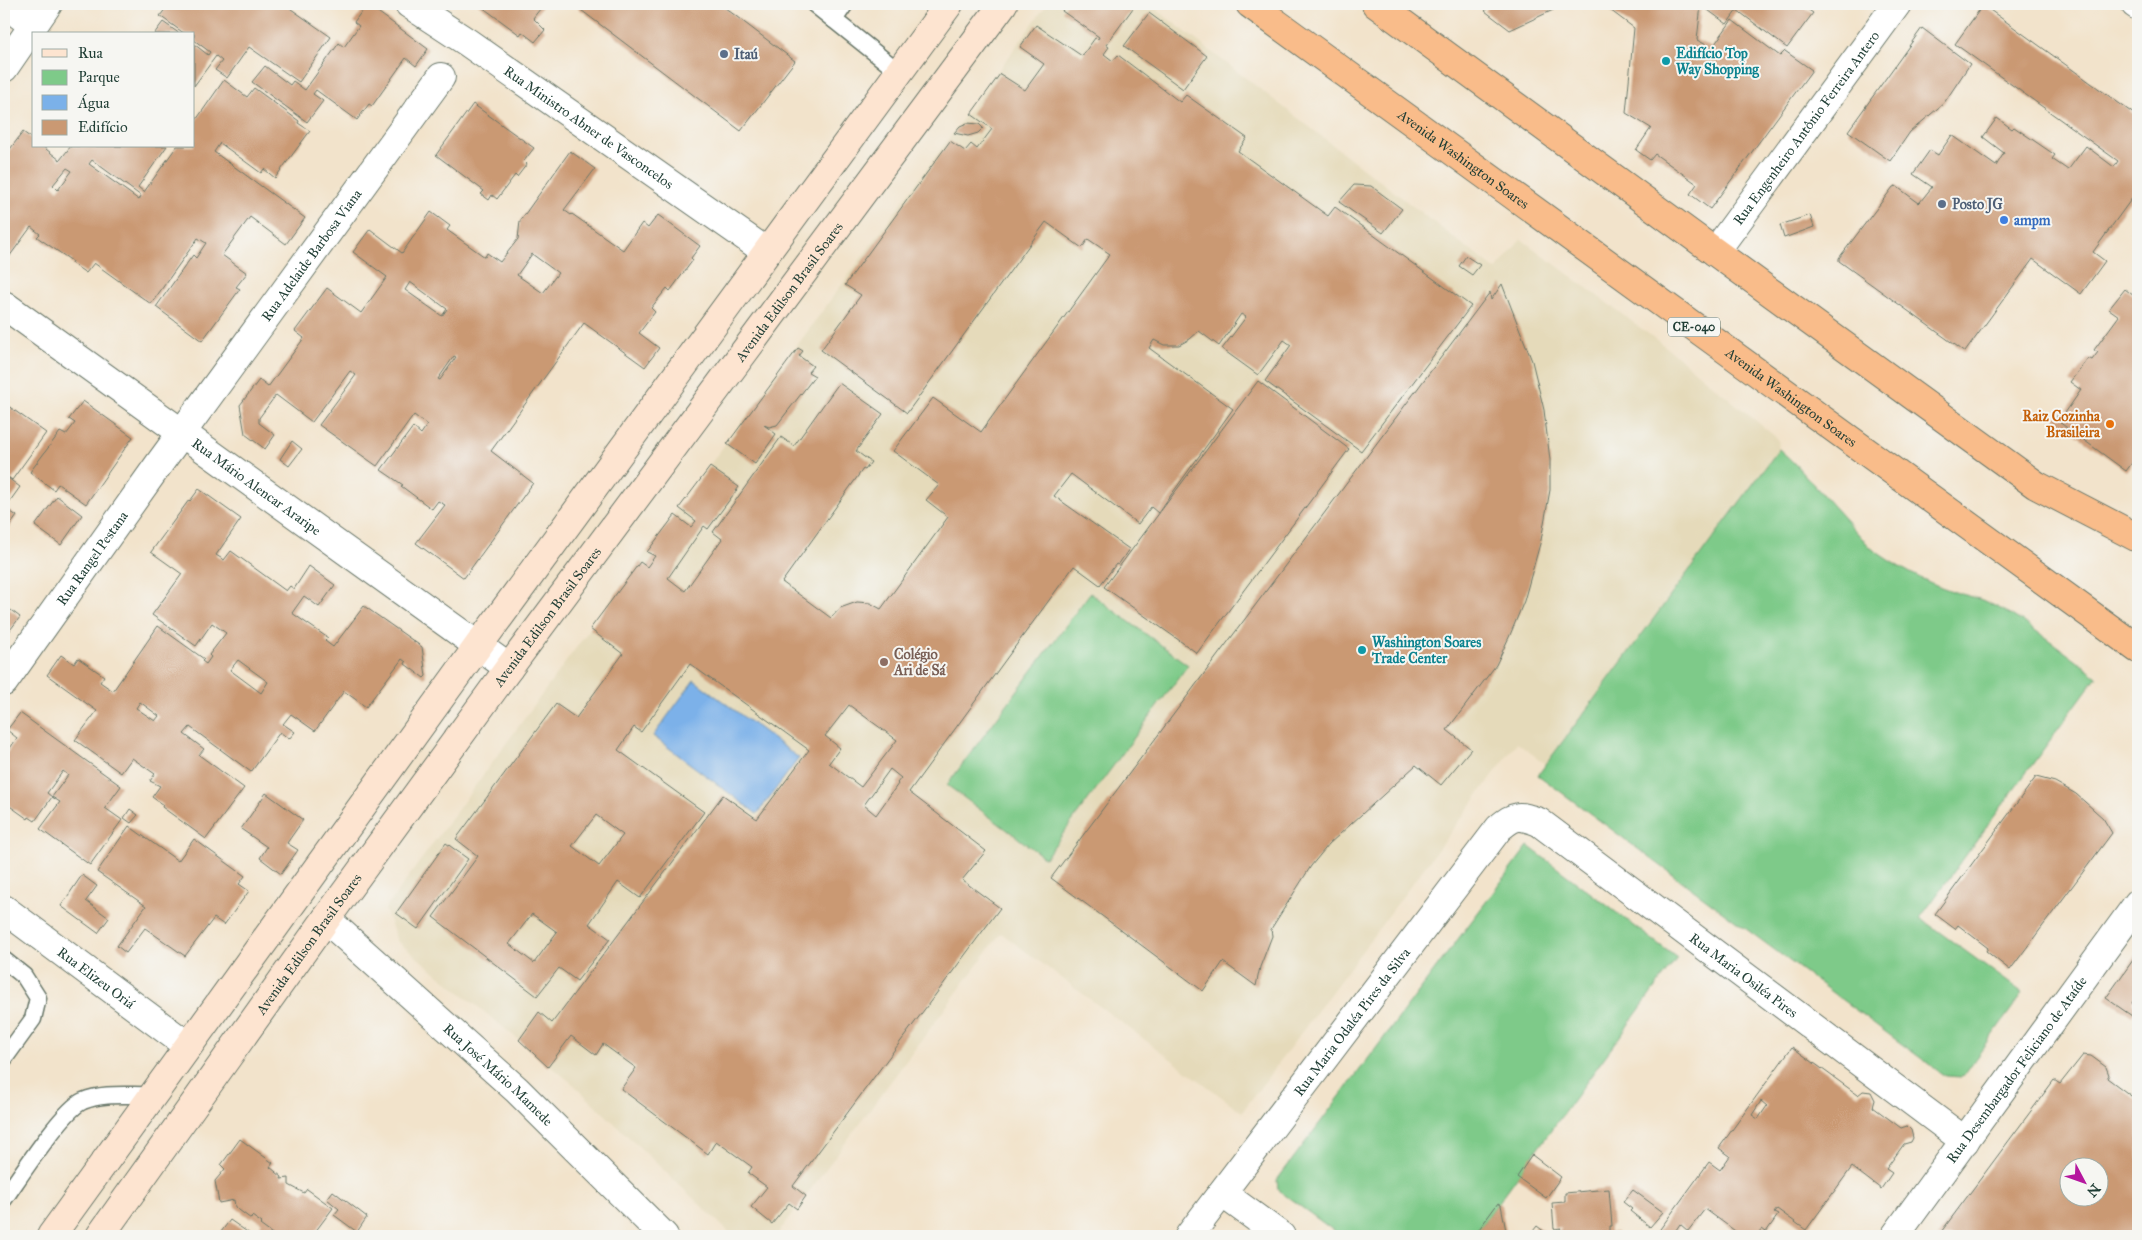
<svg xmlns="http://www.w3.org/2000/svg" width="2142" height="1240" viewBox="0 0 2142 1240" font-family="'IM FELL Great Primer',serif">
  <rect width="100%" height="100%" fill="#f6f6f2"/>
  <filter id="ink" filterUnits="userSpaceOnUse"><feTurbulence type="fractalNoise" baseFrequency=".02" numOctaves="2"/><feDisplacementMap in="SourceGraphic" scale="10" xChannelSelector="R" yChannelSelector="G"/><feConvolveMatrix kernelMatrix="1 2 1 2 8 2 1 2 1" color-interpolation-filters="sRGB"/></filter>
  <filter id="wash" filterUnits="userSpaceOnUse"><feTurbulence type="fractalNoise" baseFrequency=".0096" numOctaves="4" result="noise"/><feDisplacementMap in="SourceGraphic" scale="20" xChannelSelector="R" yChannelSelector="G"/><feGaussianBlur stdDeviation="1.12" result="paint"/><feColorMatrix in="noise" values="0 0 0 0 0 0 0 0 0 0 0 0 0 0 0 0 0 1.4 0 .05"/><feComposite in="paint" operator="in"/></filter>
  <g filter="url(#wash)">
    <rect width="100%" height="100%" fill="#f2e3cb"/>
    <polygon fill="#e5daba" points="1047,4 1149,4 1496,270 1521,239 1670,350 1778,439 1779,449 1546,764 1517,743 1242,1112 1001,933 776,1236 733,1236 573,1084 397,941 385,909"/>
    <g fill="#7eca89" stroke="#4e845e">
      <path d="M1779,449L1794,463L1871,548C1895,566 1923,581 1952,591C1962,595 1972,596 1982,600C2024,618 2060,649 2097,676L1920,918L2023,993L1962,1077L1945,1076L1538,775Z"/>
      <polygon points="1090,593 1188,665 1045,858 947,785"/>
      <polygon points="1528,846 1677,958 1474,1236 1341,1236 1278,1190 1277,1180"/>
    </g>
    <polygon fill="#7bb1e9" stroke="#4d778e" points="694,680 799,758 757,814 653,736"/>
    <g id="blocks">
      <g fill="#ca9973" fill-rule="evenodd">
        <polygon points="169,4 284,4 331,37 299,82 249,47 227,78 215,70 222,61 216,56 194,86 194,44 208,55 210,52 194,40 194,34 185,34 160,16"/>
        <polygon points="367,4 428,49 416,66 406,58 372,106 369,104 357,120 316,90 313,94 323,101 307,122 252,82 265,66 290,85 293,81 305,90 339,43 344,47 359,26 354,22"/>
        <polygon points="478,4 544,4 533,18 545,30 535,42 522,32 520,35"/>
        <polygon points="573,4 720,4 795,61 741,131"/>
        <path d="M1067,4H1092L1097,7L1100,4H1136L1106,45L1109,47L1104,54L1113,61L1118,55L1180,102L1186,95L1247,138L1238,151L1328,216L1335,207L1471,306L1361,451L1265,381L1291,345L1284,340L1258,375L1222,349L1246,317L1241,314L1219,346L1199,331L1190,339L1179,345H1164L1154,340L1149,348L1233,409L1158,513L1151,507L1138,524L1071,474L1054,496L1129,549L1118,565L1116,564L1100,585L1074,566L909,792L986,851L962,880L1000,908L793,1186L806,1196L797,1209L789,1203L772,1224L751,1207L767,1187L748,1173L752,1167L716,1141L708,1154L621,1089L636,1068L603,1044L596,1055L571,1036L548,1067L519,1040L539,1012L552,1023L723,795L757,819L809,750L690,664L641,732L634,727L618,750L704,812L640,898L618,882L589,924L610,939L577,981L559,968L537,996L433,917L478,856L456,839L556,704L576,718L623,654L590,629L640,562L647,567L655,556L647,552L675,515L691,527L696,521L679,508L710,467L739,487L708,529L704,526L668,578L685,591L722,539L713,532L781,437L794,446L839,383L883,414L856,451L871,462L865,470L863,469L782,582L831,618L840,608L857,602L870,603L881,609L948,517L926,500L939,485L893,451L933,398L981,432L1110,254L1088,239L1082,248L1046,222L907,413L821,350L861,295L845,285L950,141L965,151L971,144L977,149L992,129L971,114L1000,74L1025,90L1044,64L1020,47L1036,25L1082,56L1095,38L1098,39L1099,37L1062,11ZM849,705L897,740L861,787L829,763L840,748L825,736ZM890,769L901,778L897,783L898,784L876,815L864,805ZM596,815L623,835L599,866L572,846ZM532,914L557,932L534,963L509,944Z"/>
        <polygon points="1491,4 1566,4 1510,30 1485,11"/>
        <polygon points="1602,4 1800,4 1813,13 1787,48 1737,10 1727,24 1701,5 1697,40 1712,48 1732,20 1780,56 1785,51 1812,70 1710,209 1690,194 1697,184 1655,154 1650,160 1636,150 1651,128 1626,113 1634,28"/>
        <polygon points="1983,5 2138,117 2138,190 2093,252 2105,261 2081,294 2033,259 1965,352 1839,261 1839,258 1893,187 1896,186 1919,203 1920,202 1932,187 1913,174 1930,150 1938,155 1952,135 1996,166 2004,153 1983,137 1997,118 2012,129 2014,127 2055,155 2052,159 2068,170 2086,146 2114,167 2118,161 1955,44"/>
        <polygon points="1149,13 1207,56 1183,89 1124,46"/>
        <polygon points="163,22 180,34 154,34"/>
        <polygon points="1922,28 1970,64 1944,103 1910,132 1890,161 1848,131"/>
        <path d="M224,80L247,97L254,88L299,121L298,123L310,131L275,178L264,169L261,173L220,143L214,152L305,218L286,244L250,217L222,255L247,273L236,287L240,289L202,341L156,307L193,255L196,258L206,243L198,238L151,304L94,263L86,273L71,263L72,261L37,237L40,234L31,227L6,261L4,259V208L9,201L4,198V157L23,132L34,140V146H42L60,160L71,146H167L138,187L144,192L177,146H194V123ZM92,160L141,196L139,200L89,164ZM67,168L72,171L58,190L53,185Z"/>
        <polygon points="473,104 534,148 524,161 527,164 517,177 515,175 497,199 492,195 489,200 481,194 484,191 436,155"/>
        <polygon points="967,123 979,124 983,128 978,133 968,136 954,133 960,126"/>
        <path d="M570,151L595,169L564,210L571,215L572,214L623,250L642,223L648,228L658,215L700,246L691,258L693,260L670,291L667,288L651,308L655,312L639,333L659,348L645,367L584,323L491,451L533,483L464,578L416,543L445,505L438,501L432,509L401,486L403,485L381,470L413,427L421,434L427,425L414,415L377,466L319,425L356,375L350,371L312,422L276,395L259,418V423L275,435L265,449L245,434L240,405L259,380L268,387L304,338L295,331L327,288L361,313L387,277L353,252L370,229L402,253L431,212L450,226L447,230L485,257L487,253L500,262L518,239L520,221ZM532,254L558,273L543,293L517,275ZM410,282L447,309L442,316L405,290ZM454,356L456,357L440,380L438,379Z"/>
        <polygon points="1354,185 1371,186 1402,209 1383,233 1339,202"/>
        <polygon points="1810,215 1814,227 1784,238 1780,225"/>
        <polygon points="1466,256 1480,265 1472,275 1459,266"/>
        <polygon points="1502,284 1532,361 1544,410 1550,460 1550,490 1541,540 1524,601 1510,635 1496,665 1447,730 1471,749 1441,785 1416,765 1329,844 1311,866 1271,929 1272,936 1260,967 1256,986 1223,962 1203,991 1051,878 1490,292 1491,300"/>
        <polygon points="2125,289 2134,296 2138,290 2138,455 2126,471 2055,419 2059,413 2063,416 2081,390 2070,382 2088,358 2092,360 2098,352 2094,350 2119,316 2109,309"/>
        <polygon points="798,348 803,351 799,356 813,366 808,372 815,376 777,425 769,427 764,425 776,434 755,464 727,444"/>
        <polygon points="1258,381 1349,449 1197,653 1104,587"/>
        <polygon points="83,401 133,437 86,504 58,484 54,490 30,472 60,432 66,435 75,423 69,419"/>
        <polygon points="4,403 46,433 12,480 4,474"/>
        <polygon points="292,441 302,449 289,466 280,459"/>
        <polygon points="4,475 20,487 5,508 17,516 4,534"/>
        <path d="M199,489L241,519L216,555L224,560L231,551L286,591L290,586L294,589L309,566L335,585L319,607L304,596L292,613L328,638L325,641L333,647L364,606L422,647L426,676L424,678L405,664L406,662L402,659L366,707L344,691L315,731L291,714L283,724L295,732L289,739L280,732L251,772L190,727L184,734L204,749L199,755L244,788L206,839L162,807L163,805L152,797L160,786L150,781L155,774L132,758L121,773L75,740L97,711L47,675L61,655L74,664L78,658L104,676L100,682L113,691L158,626L204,659L202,661L206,664L211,657L209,655L226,633L212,623L196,646L152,615L182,574L151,552L189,500L190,501ZM238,660L268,682L261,693L230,670ZM140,702L159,716L155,721L136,708Z"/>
        <polygon points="57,496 82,515 61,545 35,526"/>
        <polygon points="4,605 20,617 4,638"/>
        <path d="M20,713L121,786L105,808L122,820L90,865L40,829L60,802L52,797L35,821L29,817L28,819L4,802V757L17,738L7,730ZM63,771L68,775L52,797L47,793Z"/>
        <polygon points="2036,777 2055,782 2076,794 2103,818 2112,833 2010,970 1986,951 1988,948 1958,925 1955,929 1935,914"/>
        <polygon points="266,793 303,820 287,843 298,850 281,874 260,858 267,847 241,829"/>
        <polygon points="130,809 138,815 131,823 124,818"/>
        <polygon points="129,826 178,861 194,839 245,876 239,884 249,891 224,925 214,918 185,956 145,928 126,953 117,946 146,906 97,872"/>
        <polygon points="446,843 468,859 418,929 396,913"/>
        <polygon points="82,875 97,886 86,901 109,918 98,933 61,906"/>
        <polygon points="2138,953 2138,994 2132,1003 2138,1008 2132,1016 2106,998"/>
        <path d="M1792,1047L1858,1095L1863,1091L1871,1092L1875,1100L1873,1107L1901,1128L1907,1126L1911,1130L1913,1138L1911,1142L1904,1144L1886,1169L1892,1173L1881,1189L1852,1167L1806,1230L1777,1209L1774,1213L1778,1215L1766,1232L1762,1229L1757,1236H1742L1705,1209L1688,1231L1680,1224L1672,1236H1655L1709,1162L1720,1170L1730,1156L1719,1148ZM1761,1101L1767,1106L1758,1119L1752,1115Z"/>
        <path d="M2083,1055L2091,1056L2106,1067L2109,1075L2107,1078L2138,1101V1236H1938L2054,1080L2060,1084ZM2070,1168H2100V1198H2070Z"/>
        <polygon points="240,1139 273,1163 270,1167 282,1177 281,1179 289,1178 289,1185 304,1193 307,1189 333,1208 312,1236 275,1236 260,1225 262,1223 252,1216 251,1219 235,1207 234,1200 219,1203 215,1181 225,1169 221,1165"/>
        <polygon points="1532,1155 1561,1177 1546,1198 1517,1177"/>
        <polygon points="1609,1189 1612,1226 1610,1226 1610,1233 1617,1232 1617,1236 1555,1236 1561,1228 1554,1229 1552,1203 1565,1202 1565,1193"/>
        <polygon points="1633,1190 1663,1212 1650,1227 1630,1211 1632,1209 1623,1202"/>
        <polygon points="333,1191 367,1217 357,1232 334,1215 339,1209 327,1199"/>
        <polygon points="1498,1203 1501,1205 1507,1236 1474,1236"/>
        <polygon points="230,1220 253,1236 218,1236"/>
        <polygon points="1537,1226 1550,1236 1529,1236"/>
      </g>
    </g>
  </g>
  <g filter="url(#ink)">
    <use href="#blocks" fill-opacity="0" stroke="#697769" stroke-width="1"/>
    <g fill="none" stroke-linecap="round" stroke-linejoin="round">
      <defs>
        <g id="service">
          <polyline points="814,4 899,72"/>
          <polyline points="834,20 845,4"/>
          <polyline points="4,960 24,976 38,998 33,1019 4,1059"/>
          <path d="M4,1199C19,1178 63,1109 83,1101C104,1092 130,1096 152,1095"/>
        </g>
        <g id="minor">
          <polyline points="5,4 33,25"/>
          <path id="s1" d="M409,4L467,42L767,252"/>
          <polyline points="2135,4 2138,6"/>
          <polyline points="4,68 48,4"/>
          <path id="s2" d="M1715,252L1897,4"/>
          <path id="s3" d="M4,305L509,668"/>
          <path id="s4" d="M4,682L159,464L441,77"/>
          <path id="s5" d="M4,909L188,1046"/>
          <path id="s6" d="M326,919L517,1090L664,1236"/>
          <polyline points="1222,1193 1281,1236"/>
          <path id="s7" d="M1189,1236L1499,828C1516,814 1519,815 1539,822L1965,1141"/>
        </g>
        <g id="tertiary">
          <path id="s8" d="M1895,1236L2138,903"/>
        </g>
        <g id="secondary">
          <polyline points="51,1236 478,646 949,4"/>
          <path id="s9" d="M100,1236L326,919L509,668L1003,4"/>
        </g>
        <g id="trunk">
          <path id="s10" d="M1250,4L2138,649"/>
          <polyline points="1376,4 1715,252 2036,485 2138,538"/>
        </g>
      </defs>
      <use href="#service" stroke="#697769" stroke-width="19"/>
      <use href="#minor" stroke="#697769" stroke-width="30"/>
      <use href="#tertiary" stroke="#697769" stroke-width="30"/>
      <use href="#secondary" stroke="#697769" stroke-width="30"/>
      <use href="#trunk" stroke="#697769" stroke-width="30"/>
      <use href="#service" stroke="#fff" stroke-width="16"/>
      <use href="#minor" stroke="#fff" stroke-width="28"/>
      <use href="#tertiary" stroke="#fff" stroke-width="28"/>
      <use href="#secondary" stroke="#fde4d0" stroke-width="28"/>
      <use href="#trunk" stroke="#f9bc8a" stroke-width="28"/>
    </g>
  </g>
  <g fill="#5c6f8a" stroke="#f6f6f2" stroke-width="2">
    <circle cx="724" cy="54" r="5"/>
    <circle cx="1942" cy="204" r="5"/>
  </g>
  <g fill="#0f9aa8" stroke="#f6f6f2" stroke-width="2">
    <circle cx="1666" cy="61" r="5"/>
    <circle cx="1362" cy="650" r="5"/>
  </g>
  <circle fill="#3f7fe0" stroke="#f6f6f2" stroke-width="2" cx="2004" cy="220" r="5"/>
  <circle fill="#e8710a" stroke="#f6f6f2" stroke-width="2" cx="2110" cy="424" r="5"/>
  <circle fill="#8d6e63" stroke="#f6f6f2" stroke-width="2" cx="884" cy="662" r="5"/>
  <g text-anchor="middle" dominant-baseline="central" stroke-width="4" stroke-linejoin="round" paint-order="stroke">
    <rect fill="#f6f6f2" stroke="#60746d" stroke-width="1" x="1668" y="317.5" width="52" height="19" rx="4"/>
    <g font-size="12" font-weight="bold" fill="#1f3d34">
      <text x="1694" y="327">CE-040</text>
    </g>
    <g font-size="14" font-weight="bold" fill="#0d838f" stroke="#f6f6f2" text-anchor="start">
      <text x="1676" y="53">Edifício Top<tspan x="1676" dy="16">Way Shopping</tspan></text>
      <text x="1372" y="642">Washington Soares<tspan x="1372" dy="16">Trade Center</tspan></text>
    </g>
    <g font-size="14" font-weight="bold" fill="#4e5e75" stroke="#f6f6f2" text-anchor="start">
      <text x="734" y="54">Itaú</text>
      <text x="1952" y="204">Posto JG</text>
    </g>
    <g font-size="14" fill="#1f3d34" stroke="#f6f6f2">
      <text stroke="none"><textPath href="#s1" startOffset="218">Rua Ministro Abner de Vasconcelos</textPath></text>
      <text stroke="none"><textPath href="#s2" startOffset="154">Rua Engenheiro Antônio Ferreira Antero</textPath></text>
      <text stroke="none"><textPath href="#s10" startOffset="264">Avenida Washington Soares</textPath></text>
      <text stroke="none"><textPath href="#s4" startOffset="526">Rua Adelaide Barbosa Viana</textPath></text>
      <text stroke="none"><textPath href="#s9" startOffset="1169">Avenida Edilson Brasil Soares</textPath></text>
      <text stroke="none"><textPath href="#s10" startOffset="669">Avenida Washington Soares</textPath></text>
      <text stroke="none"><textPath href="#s3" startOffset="311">Rua Mário Alencar Araripe</textPath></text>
      <text stroke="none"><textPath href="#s4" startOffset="152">Rua Rangel Pestana</textPath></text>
      <text stroke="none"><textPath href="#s9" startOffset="764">Avenida Edilson Brasil Soares</textPath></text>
      <text stroke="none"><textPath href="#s9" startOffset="359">Avenida Edilson Brasil Soares</textPath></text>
      <text stroke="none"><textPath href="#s7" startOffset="812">Rua Maria Osiléa Pires</textPath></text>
      <text stroke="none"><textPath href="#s5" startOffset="115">Rua Elizeu Oriá</textPath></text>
      <text stroke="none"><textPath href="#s7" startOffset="269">Rua Maria Odaléa Pires da Silva</textPath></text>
      <text stroke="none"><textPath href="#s8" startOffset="206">Rua Desembargador Feliciano de Ataíde</textPath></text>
      <text stroke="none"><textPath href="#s6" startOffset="232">Rua José Mário Mamede</textPath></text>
    </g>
    <g font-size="14" font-weight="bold" fill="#366cbe" stroke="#f6f6f2" text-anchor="start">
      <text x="2014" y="220">ampm</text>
    </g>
    <g font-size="14" font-weight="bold" fill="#c56008" stroke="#f6f6f2" text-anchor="end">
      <text x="2100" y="416">Raiz Cozinha<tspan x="2100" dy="16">Brasileira</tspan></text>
    </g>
    <g font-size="14" font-weight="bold" fill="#785e54" stroke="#f6f6f2" text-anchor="start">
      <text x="894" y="654">Colégio<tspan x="894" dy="16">Ari de Sá</tspan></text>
    </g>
  </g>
  <rect width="2142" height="1240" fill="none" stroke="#f6f6f2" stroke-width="20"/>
  <rect x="32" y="32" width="162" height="115" fill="#f6f6f2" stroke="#a0aca6"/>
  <rect x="42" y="49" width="25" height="8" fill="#fde4d0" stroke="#a0aca6"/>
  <text x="78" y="58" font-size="15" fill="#1f3d34">Rua</text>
  <rect x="42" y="70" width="25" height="15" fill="#7eca89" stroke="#a0aca6"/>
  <text x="78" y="82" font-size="15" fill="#1f3d34">Parque</text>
  <rect x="42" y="95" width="25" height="15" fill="#7bb1e9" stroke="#a0aca6"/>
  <text x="78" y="108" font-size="15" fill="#1f3d34">Água</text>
  <rect x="42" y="120" width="25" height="15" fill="#ca9973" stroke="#a0aca6"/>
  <text x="78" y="132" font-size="15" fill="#1f3d34">Edifício</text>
  <g transform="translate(2084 1182) rotate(131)"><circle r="24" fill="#f6f6f2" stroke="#a0aca6"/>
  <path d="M0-4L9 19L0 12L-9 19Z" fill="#b5179e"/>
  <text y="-8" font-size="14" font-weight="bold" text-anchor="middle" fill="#1f3d34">N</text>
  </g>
</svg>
